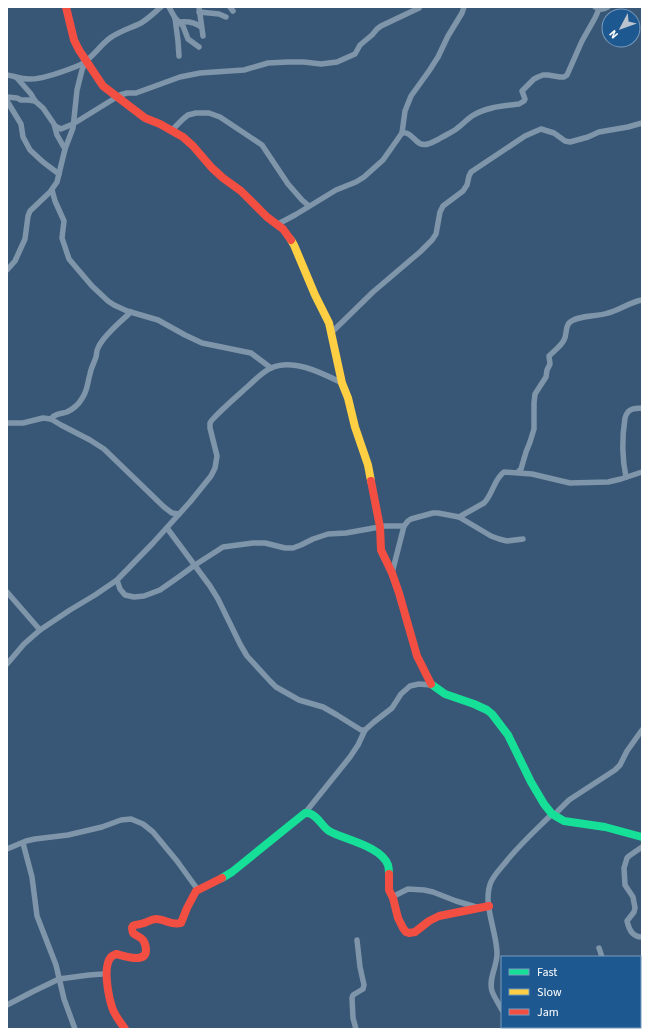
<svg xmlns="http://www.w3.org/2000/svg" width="649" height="1036" viewBox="0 0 649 1036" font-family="'Source Sans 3',sans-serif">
  <rect width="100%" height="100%" fill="#385776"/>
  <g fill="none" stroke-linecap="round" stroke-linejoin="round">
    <g stroke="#7f95a9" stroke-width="5.5">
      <polyline points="169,7 175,18 178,41 179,56"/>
      <polyline points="199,7 203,36"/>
      <polyline points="230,7 233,11"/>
      <path d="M595,7C600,10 603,10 608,7"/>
      <polyline points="199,12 219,14 226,17"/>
      <polyline points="175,18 183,26 188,39 199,47"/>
      <path d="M179,22C187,21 195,22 201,27"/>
      <path d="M7,75C14,76 21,79 29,79C43,80 67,70 80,65C92,59 99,46 110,38C120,31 131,28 141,23C148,19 155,12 161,7"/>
      <polyline points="17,78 31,94 35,101 43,108 54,124 57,135 65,149"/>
      <polyline points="7,97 17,98 21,100 28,100 35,101"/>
      <polyline points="7,101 21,124 23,137 30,150 43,162 59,174"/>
      <polyline points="55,126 61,129 73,124 120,95 127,93 136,93 180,77 200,73 244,70 268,63 288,62 304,62 321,64 337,62 355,54 360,45 372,35 377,29 381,26 419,8"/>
      <polyline points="171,131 183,119 188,115 196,113 209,113 220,117 262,145 288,184 302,200 309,206"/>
      <path d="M402,133C414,131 415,148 428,144C432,143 435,141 439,139C444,136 450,133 455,130C461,126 466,120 472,116C486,107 503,106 519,104L524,101L525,99L522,91L534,79L538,77L543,75H548L560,77H564L567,75L582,41L595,18L599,9"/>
      <polyline points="52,190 55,201 64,221 62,238 69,259 92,286 108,301 114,305 127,311 158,320 185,335 202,343 251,353 271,368"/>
      <polyline points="278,224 295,215 336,190 356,182 364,177 383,160 402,133 405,111 411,96 429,71 438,57 448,36 462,13 464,7"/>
      <polyline points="7,270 15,261 25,239 28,216 30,211 50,192 57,182 65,149 73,128 77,90 82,70 85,63"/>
      <polyline points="331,333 373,292 420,252 432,240 436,234 440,212 443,206 463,191 467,185 469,176 471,172 525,136 541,129 554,133 565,141 570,142 588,137 599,132 628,127 642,123"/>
      <path d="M51,419C55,413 61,414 67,412C73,409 78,405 81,400C88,391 87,384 90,374C91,368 94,363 96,357C97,354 96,351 98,348C102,337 122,320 131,312"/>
      <polyline points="7,423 23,423 43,418 51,419 61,425 90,440 104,449 164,507 172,513 179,514"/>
      <path d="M518,472L521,469L526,452L530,442L534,429V403L535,394L546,377L547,370L550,364L549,356C554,351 561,346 564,340C567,335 565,328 569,323C577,315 597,317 608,313C620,310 630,302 642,300"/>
      <path d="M626,477C622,458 622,437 625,418C628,408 633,409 642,408"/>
      <path d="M459,517L484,503C493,494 494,479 504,472L532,474L570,483L608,482L621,479L642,472"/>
      <polyline points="167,528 210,586 218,599 240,644 247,656 270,681 276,687 292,696 299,700 323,707 337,715 361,730 365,730 374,722 392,708 401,694 410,686 419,684 431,685"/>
      <polyline points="392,573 404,526 408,521 411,519 433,513 438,513 459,517 491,536 499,539 507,541 523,539"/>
      <polyline points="117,580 120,589 125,595 134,597 144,596 160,590 180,576 195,565 223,547 253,543 265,543 285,548 293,548 301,545 313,539 328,534 346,533 385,526 404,526"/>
      <polyline points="7,592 40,630"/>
      <path d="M7,664L24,644L40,630L70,610L95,595L117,580L153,543L190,502L211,476L215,468L217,456L210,428V423L212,420C223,408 235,398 246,388C254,381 262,372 271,368C293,358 322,373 342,383"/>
      <polyline points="305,813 350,757 358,745 365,730"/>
      <polyline points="554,815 569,800 615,770 620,765 627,751 642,730"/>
      <polyline points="23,843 32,877 37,916 56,965 64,999 75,1029"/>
      <path d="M642,847L629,856L627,858L624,868L625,885L633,897L635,908L634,912L627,921C629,929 632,937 642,937"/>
      <polyline points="7,849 26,841 35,839 68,835 102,827 121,820 131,819 143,824 153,832 177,861 198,890"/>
      <polyline points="392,897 408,889 424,890 433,892 456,901 476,907"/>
      <polyline points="599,948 602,957"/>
      <polyline points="7,1005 34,991 59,979 89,975 103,974 107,972"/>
      <path d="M502,1010C499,1004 494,997 492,991C488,978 498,965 497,952C496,934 489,918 488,900C488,894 488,888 491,882C494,875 500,869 505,863C519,845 536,830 552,814"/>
      <polyline points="640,1026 642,1028"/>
      <polyline points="520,1027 522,1029"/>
      <polyline points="356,1029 353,1018 352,998 353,995 363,989 364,985 360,967 357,940"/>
    </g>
    <g stroke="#16e098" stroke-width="8">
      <polyline points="431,684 445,694 474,704 487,710 492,714 508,735 531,782 544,804 552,814 564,821 605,827 642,837"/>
      <path d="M222,878L232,872L305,813C307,813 309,813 311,814C318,817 323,827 329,831C345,840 381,846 388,865C389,868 389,871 389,874"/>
    </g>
    <polyline stroke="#ffcf43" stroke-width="8" points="291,240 294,245 315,295 329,323 342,383 348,398 355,427 368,465 371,481"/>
    <g stroke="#f24e42" stroke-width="8">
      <polyline points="66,7 74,40 79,50 103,86 145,118 160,124 183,137 193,146 212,168 223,178 241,191 267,217 283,229 291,240"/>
      <polyline points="371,481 380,527 381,550 392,573 399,593 417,656 431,684"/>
      <polyline points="389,874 389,890 393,898 398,918 403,928 406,932 409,933 415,932 429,921 439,916 489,906"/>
      <path d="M125,1029C121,1023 116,1017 113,1010C109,999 102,967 111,957C111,956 115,955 116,954C124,956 146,964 146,950C146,947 145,943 143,940C141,937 136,936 133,933C129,922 138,926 144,923C148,922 151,919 156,919C165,919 172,926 181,923L187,908L196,891L222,878"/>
    </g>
  </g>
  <rect width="649" height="1036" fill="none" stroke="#ffffff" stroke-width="16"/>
  <rect x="501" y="956" width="140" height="72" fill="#1e5890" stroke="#789bbc"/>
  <rect x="509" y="969" width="20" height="6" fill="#16e098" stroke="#789bbc"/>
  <text x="537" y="976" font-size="12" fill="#ffffff">Fast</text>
  <rect x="509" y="989" width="20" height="6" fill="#ffcf43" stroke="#789bbc"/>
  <text x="537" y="996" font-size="12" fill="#ffffff">Slow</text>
  <rect x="509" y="1009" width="20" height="6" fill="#f24e42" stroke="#789bbc"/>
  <text x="537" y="1016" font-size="12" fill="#ffffff">Jam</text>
  <g transform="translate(621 28) rotate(229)"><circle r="19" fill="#1e5890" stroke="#789bbc"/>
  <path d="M0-3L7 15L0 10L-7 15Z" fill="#b9c4cf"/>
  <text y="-6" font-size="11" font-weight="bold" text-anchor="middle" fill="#ffffff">N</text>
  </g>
</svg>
